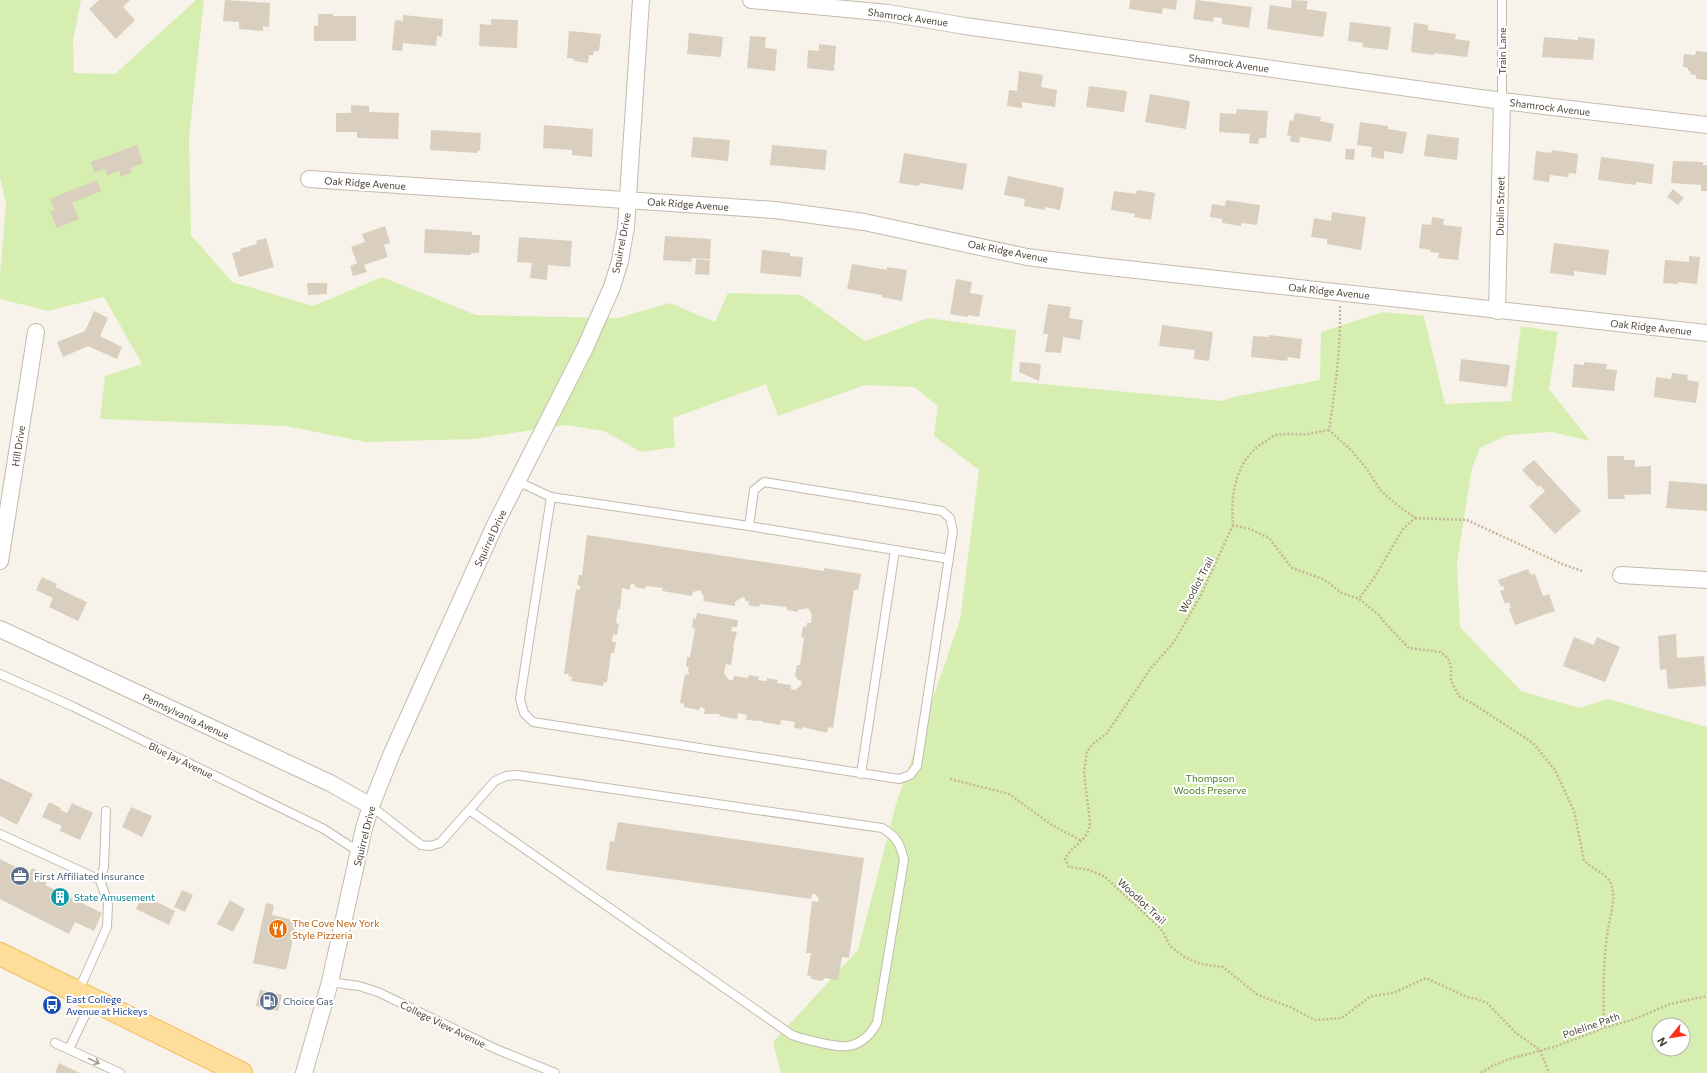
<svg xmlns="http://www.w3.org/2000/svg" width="1707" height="1073" viewBox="0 0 1707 1073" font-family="Commissioner,sans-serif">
  <rect width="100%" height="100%" fill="#f7f3eb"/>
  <path fill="#d6efb0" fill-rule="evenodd" d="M0,0H81L73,41L74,73L115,74L196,0H204L189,137L191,235L232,282L313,306L382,277L476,315L618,318L670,303L715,322L728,293L801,295L865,341L928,318L1016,330L1011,381L1223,401L1233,397L1320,380L1321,332L1383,312L1424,316L1445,404L1511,401L1521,326L1558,332L1549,389L1590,441L1552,432L1507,435L1480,448L1472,468L1457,563L1460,627L1521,691L1579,708L1608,699L1707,727V1073H781L773,1042L858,950L896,804L960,620L979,470L934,436L938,406L914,387L865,385L778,416L766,384L673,418L675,447L641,452L604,431L566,425L474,439L366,442L286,426L100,419L105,376L142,364L104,297L48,311L0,299V275L6,204L0,177ZM1659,1025H1683V1049H1659Z"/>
  <g fill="#dacebf">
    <polygon points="99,0 130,0 123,7 135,20 116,39 89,9"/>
    <polygon points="225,0 270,3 269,27 263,26 263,31 239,29 239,22 223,21"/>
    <polygon points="1130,0 1177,0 1176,10 1163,8 1162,14 1129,9"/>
    <polygon points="1196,0 1252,7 1249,28 1222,24 1222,18 1214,17 1213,22 1193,19"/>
    <polygon points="1292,0 1308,1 1306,9 1327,12 1323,37 1267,29 1270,5 1291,8"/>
    <polygon points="318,14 333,14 333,16 356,16 356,41 314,41 314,26 318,26"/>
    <polygon points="403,15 443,19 442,37 437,36 436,46 403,43 402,51 392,50 395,20 403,21"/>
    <polygon points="491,19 518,20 517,48 479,46 480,24 491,25"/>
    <polygon points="1350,22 1391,27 1388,50 1362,47 1363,43 1348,41"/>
    <polygon points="1414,23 1428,25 1428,30 1456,34 1455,39 1470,41 1467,57 1434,53 1434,55 1411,52"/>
    <polygon points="569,31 601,34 599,51 594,51 593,55 589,55 588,63 574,61 574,59 567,58"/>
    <polygon points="689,33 723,37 721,57 687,54"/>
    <polygon points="750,36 766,37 765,48 777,49 775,71 747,68"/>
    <polygon points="1544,37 1578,40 1578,37 1595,39 1593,60 1542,57"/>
    <polygon points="819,44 836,46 834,71 807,68 808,50 819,51"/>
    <polygon points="1696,51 1707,52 1707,80 1696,79 1696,75 1690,74 1690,71 1688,71 1688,68 1683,67 1684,54 1695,55"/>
    <polygon points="1019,71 1043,75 1041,87 1057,90 1055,107 1022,102 1022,108 1007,106 1009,90 1017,91"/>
    <polygon points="1089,86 1127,91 1124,112 1086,107"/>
    <polygon points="1150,94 1190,101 1186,129 1145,122"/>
    <polygon points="351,105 369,106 369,112 399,113 398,139 357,138 357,132 336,132 336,113 351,113"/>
    <polygon points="1237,109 1268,111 1266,138 1259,138 1258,144 1249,143 1250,134 1219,132 1220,113 1236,114"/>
    <polygon points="1295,113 1321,117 1320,121 1334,124 1331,142 1300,137 1299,143 1290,141 1291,136 1287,135 1290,120 1293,121"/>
    <polygon points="1360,122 1388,126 1388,129 1407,132 1403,154 1384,151 1384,159 1371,157 1372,147 1357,145"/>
    <polygon points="544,125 593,129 592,157 572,155 572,150 543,148"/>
    <polygon points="431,130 481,133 480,151 478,150 477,153 430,150"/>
    <polygon points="1427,134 1459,138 1457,160 1424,156"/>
    <polygon points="693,137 730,140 728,161 691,157"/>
    <polygon points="137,145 143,163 131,168 132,172 121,177 119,171 107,176 105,169 94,172 91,162"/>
    <polygon points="772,145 827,150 825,170 770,165"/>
    <polygon points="1346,149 1355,149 1354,160 1345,159"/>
    <polygon points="1552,150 1578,154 1576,174 1569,173 1568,177 1550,175 1549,182 1533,180 1536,151 1551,153"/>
    <polygon points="904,153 967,164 963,190 920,183 919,186 899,183"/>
    <polygon points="1601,157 1654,164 1652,184 1636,182 1636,185 1598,180"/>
    <polygon points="1673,161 1703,162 1703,165 1707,165 1707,191 1701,191 1701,185 1671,183"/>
    <polygon points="1008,176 1064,188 1060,210 1045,207 1045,210 1024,206 1025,199 1004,195"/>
    <polygon points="97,180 101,191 72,203 79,219 57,228 50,212 55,210 50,199"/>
    <polygon points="1673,189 1684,198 1678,205 1667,197"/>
    <polygon points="1137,190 1155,193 1151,220 1134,217 1135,214 1111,210 1114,191 1136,194"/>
    <polygon points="1226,200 1260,205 1257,225 1241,223 1241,226 1222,223 1222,219 1210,217 1212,204 1225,206"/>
    <polygon points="1332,212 1366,217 1361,250 1327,244 1327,239 1311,237 1314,218 1331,221"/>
    <polygon points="1432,217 1444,219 1443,225 1462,227 1458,260 1438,258 1439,253 1430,252 1431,250 1419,248 1422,224 1431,225"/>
    <polygon points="385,226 390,243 384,245 388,257 364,265 367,272 353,276 350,266 357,263 351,247 365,242 362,234"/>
    <polygon points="425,229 472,232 472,235 480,235 479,253 471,253 471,255 424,253"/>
    <polygon points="665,236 711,239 710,259 692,258 691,262 663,260"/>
    <polygon points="519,237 572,241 570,267 548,265 547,280 530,278 532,263 517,262"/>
    <polygon points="266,238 274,267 239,277 232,253 241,251 240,249 257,244 256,241"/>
    <polygon points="1554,243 1609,250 1606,275 1574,271 1574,276 1550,273"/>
    <polygon points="762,250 790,253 790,256 803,257 801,277 760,273"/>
    <polygon points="1689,256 1700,257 1697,284 1678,282 1678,284 1663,283 1665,260 1689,262"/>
    <polygon points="696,259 710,260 709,275 695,274"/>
    <polygon points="852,264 887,270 887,267 907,270 902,301 882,297 882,295 847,289"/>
    <polygon points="956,279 972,282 970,293 983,295 979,317 968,315 968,317 950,314"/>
    <polygon points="307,283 327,283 327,294 308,295"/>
    <polygon points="1048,304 1071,307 1069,318 1083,320 1080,340 1063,337 1061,353 1045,352 1048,334 1043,334"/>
    <polygon points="94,311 108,318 100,336 122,347 117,359 88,346 63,357 57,342 85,331"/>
    <polygon points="1162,325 1213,332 1209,361 1194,359 1195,350 1159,346"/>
    <polygon points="1269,335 1302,339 1300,359 1288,357 1287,361 1251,357 1253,336 1269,337"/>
    <polygon points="1461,359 1510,365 1507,387 1459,381"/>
    <polygon points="1020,362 1041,364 1039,381 1019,372"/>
    <polygon points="1584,362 1607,364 1606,369 1617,370 1614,391 1572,387 1574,364 1584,365"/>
    <polygon points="1672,373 1688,375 1687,380 1699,382 1696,403 1654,397 1656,377 1671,379"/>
    <polygon points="1607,456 1624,456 1624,460 1635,460 1635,467 1651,466 1651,494 1624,495 1625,499 1608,499"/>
    <polygon points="1534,460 1581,511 1555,534 1529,506 1545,491 1540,485 1538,487 1522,470"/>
    <polygon points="1669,481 1707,484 1707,511 1666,508"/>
    <polygon points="587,535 824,571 824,568 861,574 858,590 854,590 833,728 828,727 827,733 802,727 802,729 794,728 795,722 781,720 780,725 762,722 762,721 746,720 747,715 738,713 737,719 719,716 720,714 704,714 705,708 700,707 699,710 684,707 684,704 680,703 685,674 689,675 689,672 688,671 689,667 686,667 687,657 690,657 695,629 692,628 693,618 696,619 697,613 738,620 737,627 732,627 731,631 737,632 733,647 734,647 731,665 726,664 724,673 729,680 733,680 734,676 748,678 749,675 759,677 758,680 767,681 767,678 778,680 777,683 791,685 791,689 795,690 801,685 802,681 798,680 795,676 797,665 800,665 804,638 801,637 803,626 806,627 807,623 811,623 812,615 808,608 798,610 798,612 787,610 787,607 760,604 759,607 748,605 749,601 745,601 745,598 742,597 735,602 735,606 703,601 704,597 700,590 693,592 692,596 662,591 663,588 646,586 645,589 635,587 635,584 631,584 630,590 622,588 620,609 618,609 616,623 619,624 617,635 613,634 612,642 616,642 614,653 611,653 607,683 604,682 603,686 571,681 572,677 568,676 569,674 564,674 576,589 580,590 580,586 577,585 579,575 582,575"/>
    <polygon points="1528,569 1531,575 1535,574 1543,596 1549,594 1555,611 1515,625 1509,609 1511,608 1509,602 1505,604 1500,591 1505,589 1503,586 1501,587 1498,580"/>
    <polygon points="42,577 57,584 55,587 87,602 78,621 49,607 53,598 36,590"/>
    <polygon points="1676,634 1677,658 1704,656 1706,686 1668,689 1666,669 1660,670 1658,636"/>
    <polygon points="1574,637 1594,645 1597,637 1620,647 1605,682 1563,666"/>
    <polygon points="0,778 33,794 17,825 0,816"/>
    <polygon points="49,802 61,808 60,810 67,813 72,803 93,813 80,840 60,831 62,826 42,817"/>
    <polygon points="131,807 152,816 142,837 122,827"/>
    <polygon points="618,822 864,858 849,958 842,957 838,980 824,978 823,981 811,979 811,976 807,975 811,953 806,953 812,901 818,902 819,899 815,894 812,894 811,899 606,870 610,841 614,842"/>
    <polygon points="0,859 29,874 32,868 49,877 45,885 102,913 94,931 75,922 69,934 0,899"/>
    <polygon points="182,890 193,895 185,912 174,907"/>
    <polygon points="143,895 175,911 169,925 136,909"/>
    <polygon points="230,900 245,909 233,932 217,924"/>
    <polygon points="266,903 274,905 272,915 297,921 286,970 253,963"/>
    <polygon points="260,990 282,995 278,1011 256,1006"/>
    <polygon points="59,1063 80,1073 55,1073"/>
  </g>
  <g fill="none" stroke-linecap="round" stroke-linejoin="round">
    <defs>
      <g id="service">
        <polyline points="1502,0 1502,101"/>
        <polyline points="517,481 551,497 749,526 949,559"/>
        <polyline points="551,497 520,699 524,713 533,722 899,779 910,775 917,766 953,531 950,518 942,511 764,482 754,490 749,526"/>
        <polyline points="0,674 74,707 324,829 359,852"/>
        <polyline points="861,774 895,550"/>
        <path d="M371,806L421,845L430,846L440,843L495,781L506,776L517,775L882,828C897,837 900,843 904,860L877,1023C871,1034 861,1044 848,1046C837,1048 803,1039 792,1035L469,810"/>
        <polyline points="0,834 100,880 108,903 107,927 78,992"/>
        <polyline points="100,880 104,867 106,811"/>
        <polyline points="330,982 359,986 378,992 496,1049 555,1073"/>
        <polyline points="55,1043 120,1073"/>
        <polyline points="69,1049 92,1001"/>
      </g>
      <g id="minor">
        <polyline points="751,0 888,13 965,26 1502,101 1707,125"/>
        <polyline points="309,179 775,210 864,222 1027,257 1100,266 1707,333"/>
        <polyline points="1497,311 1502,101"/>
        <polyline points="0,561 36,332"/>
        <polyline points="1621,575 1707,580"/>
        <polyline points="0,629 330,783 371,806"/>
        <polyline points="304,1073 330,982 364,828 371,806 392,753 495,525 585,348 612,287 620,261 626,227 641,0"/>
      </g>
      <polyline id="primary" points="0,954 241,1073"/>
    </defs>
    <use href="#service" stroke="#c4baac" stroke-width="10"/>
    <use href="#minor" stroke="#c4baac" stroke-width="18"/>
    <use href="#primary" stroke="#f1be5f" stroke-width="24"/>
    <g stroke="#c7b59b" stroke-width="2.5" stroke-dasharray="2 2" stroke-linecap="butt">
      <path d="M1340,306C1341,347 1335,390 1329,430L1351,450L1367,469L1380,490L1396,504L1415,518L1403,529L1374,578L1359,599L1379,615L1385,623L1409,648L1440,652L1448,658L1451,666V681L1459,696L1475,705L1533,743L1555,770L1574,811L1584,860C1591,869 1610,874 1612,887C1616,902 1609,920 1607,935C1603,966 1603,997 1604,1028"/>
      <path d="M1329,430C1322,431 1314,433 1307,434C1297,435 1286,433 1276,435C1273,436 1269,439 1266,441C1236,458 1230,494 1233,525L1250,529L1269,538L1292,568L1323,579L1342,593L1359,599"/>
      <polyline points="1415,518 1467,520 1562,564 1582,571"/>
      <path d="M1233,525L1200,597L1174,642L1151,668L1107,733L1093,744L1087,751L1084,773L1090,822C1089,841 1073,844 1065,859L1069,867L1089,870L1104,876L1158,926L1163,932L1170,946L1184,957L1201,964L1223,967L1258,995L1290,1007L1315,1020L1342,1018L1368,998L1373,996L1393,993L1426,978L1467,997L1477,999L1487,1003L1516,1033L1540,1050L1549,1073"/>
      <polyline points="950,779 1009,794 1052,825 1082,841"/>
      <polyline points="1481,1073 1492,1066 1509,1059 1554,1047 1604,1028 1635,1019 1670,1004 1707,996"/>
    </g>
    <use href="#service" stroke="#fff" stroke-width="8"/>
    <use href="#minor" stroke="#fff" stroke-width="16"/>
    <use href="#primary" stroke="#ffde9c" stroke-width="22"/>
  </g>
  <defs><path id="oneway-shaft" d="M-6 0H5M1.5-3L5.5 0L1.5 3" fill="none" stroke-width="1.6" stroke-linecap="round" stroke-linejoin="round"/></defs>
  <use stroke="#9d9891" href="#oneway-shaft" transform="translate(94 1061) rotate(25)"/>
  <defs>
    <symbol id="office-disc" viewBox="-11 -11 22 22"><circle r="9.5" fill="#5c6f8a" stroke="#fff"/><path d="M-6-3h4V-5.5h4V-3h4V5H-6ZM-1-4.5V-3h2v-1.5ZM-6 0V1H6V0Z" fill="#fff"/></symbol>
    <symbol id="building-disc" viewBox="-11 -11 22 22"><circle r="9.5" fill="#0f9aa8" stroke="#fff"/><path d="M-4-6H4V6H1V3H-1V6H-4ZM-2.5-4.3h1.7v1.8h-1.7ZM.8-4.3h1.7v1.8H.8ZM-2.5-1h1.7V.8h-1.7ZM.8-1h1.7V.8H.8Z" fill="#fff"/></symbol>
    <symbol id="restaurant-disc" viewBox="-11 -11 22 22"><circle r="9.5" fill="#e8710a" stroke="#fff"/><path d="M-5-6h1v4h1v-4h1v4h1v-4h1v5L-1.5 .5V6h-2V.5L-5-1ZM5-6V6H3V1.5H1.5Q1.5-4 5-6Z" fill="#fff"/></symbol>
    <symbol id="fuel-disc" viewBox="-11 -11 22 22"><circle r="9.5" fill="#5c6f8a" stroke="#fff"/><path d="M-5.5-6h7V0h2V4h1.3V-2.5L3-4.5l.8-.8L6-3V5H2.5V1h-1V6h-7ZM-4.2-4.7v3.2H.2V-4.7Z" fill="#fff"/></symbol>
    <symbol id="bus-disc" viewBox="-11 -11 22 22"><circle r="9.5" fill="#1a4fb4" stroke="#fff"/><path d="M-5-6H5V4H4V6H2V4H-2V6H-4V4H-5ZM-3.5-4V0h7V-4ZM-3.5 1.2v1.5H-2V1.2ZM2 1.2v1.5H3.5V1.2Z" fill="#fff"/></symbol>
  </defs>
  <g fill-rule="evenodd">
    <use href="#office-disc" x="9" y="865" width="22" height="22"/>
    <use href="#building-disc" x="49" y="886" width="22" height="22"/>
    <use href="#restaurant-disc" x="267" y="918" width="22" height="22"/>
    <use href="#fuel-disc" x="258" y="990" width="22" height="22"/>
    <use href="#bus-disc" x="41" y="994" width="22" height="22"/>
  </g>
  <g text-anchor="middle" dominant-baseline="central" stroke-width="4" stroke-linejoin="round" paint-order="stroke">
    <g font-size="10" fill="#4c4337" stroke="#fff">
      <text transform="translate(908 17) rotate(8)">Shamrock Avenue</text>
      <text transform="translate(1502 51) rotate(-90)">Train Lane</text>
      <text transform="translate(1229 63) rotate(8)">Shamrock Avenue</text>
      <text transform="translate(1550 107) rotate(7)">Shamrock Avenue</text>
      <text transform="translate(365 183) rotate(4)">Oak Ridge Avenue</text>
      <text transform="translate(688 204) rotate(4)">Oak Ridge Avenue</text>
      <text transform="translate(1500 206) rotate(-89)">Dublin Street</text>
      <text transform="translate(621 243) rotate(-79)">Squirrel Drive</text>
      <text transform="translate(1008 251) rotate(11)">Oak Ridge Avenue</text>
      <text transform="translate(1329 291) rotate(6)">Oak Ridge Avenue</text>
      <text transform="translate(1651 327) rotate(6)">Oak Ridge Avenue</text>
      <text transform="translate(18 446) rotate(-81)">Hill Drive</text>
      <text transform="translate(490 538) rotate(-65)">Squirrel Drive</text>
      <text transform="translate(1196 585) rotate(-62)">Woodlot Trail</text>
      <text transform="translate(186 716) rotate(25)">Pennsylvania Avenue</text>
      <text transform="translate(181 760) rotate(26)">Blue Jay Avenue</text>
      <text transform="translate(364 836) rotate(-76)">Squirrel Drive</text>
      <text transform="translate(1142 901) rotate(43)">Woodlot Trail</text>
      <text transform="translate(443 1024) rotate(26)">College View Avenue</text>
      <text transform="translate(1591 1025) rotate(-19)">Poleline Path</text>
    </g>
    <g font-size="10" fill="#4a8021" stroke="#fff">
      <text x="1210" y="778">Thompson<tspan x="1210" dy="12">Woods Preserve</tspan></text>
    </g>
    <g font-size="10" fill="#4e5e75" stroke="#fff" text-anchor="start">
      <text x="34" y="876">First Affiliated Insurance</text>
      <text x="283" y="1001">Choice Gas</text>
    </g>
    <g font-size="10" fill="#0d838f" stroke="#fff" text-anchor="start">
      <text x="74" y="897">State Amusement</text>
    </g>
    <g font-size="10" fill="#c56008" stroke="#fff" text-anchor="start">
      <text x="292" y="923">The Cove New York<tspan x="292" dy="12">Style Pizzeria</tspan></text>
    </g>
    <g font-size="10" fill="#164399" stroke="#fff" text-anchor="start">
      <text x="66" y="999">East College<tspan x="66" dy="12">Avenue at Hickeys</tspan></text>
    </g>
  </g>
  <g transform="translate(1671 1037) rotate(240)"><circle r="19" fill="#ffffff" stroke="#b7b4af"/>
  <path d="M0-3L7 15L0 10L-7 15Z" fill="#ff301a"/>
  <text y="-6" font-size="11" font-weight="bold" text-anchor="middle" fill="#4c4337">N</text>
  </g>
</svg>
